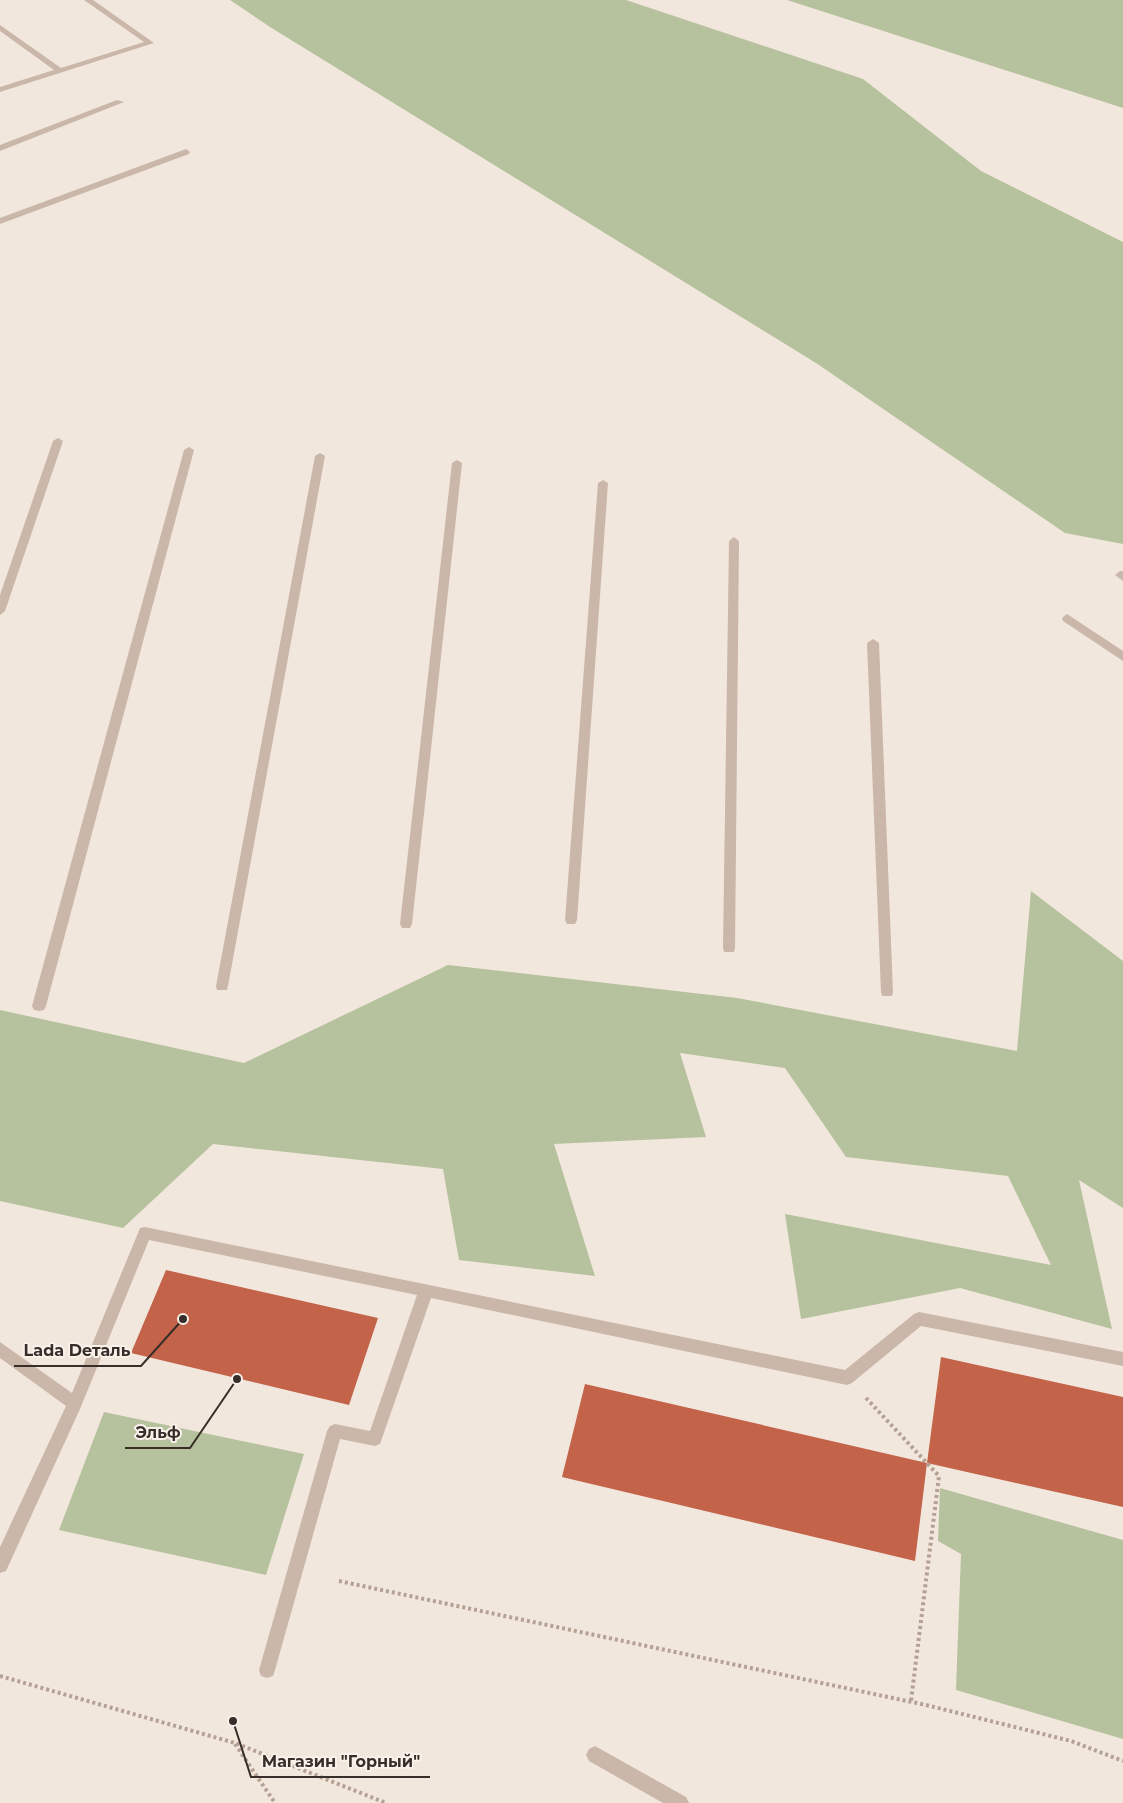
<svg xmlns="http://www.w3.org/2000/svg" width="1123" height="1803" viewBox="0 0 1123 1803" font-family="Montserrat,sans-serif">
  <rect width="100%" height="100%" fill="#f2e7dd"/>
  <g fill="#b6c19d">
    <polygon points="230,0 626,0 863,79 981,171 1123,242 1123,544 1065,533 816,363 270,27"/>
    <polygon points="787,0 1123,0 1123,108"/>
    <polygon points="1031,891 1123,961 1123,1208 1079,1180 1112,1329 960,1288 801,1319 785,1214 1051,1265 1008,1176 846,1157 785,1068 680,1053 706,1137 554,1144 595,1276 459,1260 443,1169 213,1144 123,1228 0,1201 0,1010 244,1063 448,965 737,998 1017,1051"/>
    <polygon points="104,1412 304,1454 266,1575 59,1530"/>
    <polygon points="940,1488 1123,1540 1123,1739 956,1690 961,1554 938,1541"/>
  </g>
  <g fill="#c3634a">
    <polygon points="166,1270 378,1318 349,1405 131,1353"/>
    <polygon points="941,1357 1123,1397 1123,1507 927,1463 915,1561 562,1477 585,1384 927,1463"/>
  </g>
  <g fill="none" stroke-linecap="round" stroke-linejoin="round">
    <g stroke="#b5a193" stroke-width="4" stroke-dasharray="3 3" stroke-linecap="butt">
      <polyline points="866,1398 939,1476 911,1701"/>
      <polyline points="339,1581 926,1705 1071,1741 1123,1761"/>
      <polyline points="0,1676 235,1743 386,1803"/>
      <polyline points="235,1744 275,1803"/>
    </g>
    <g fill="#cab7a9" fill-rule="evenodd">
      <polygon points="84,0 93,0 154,43 0,92 0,87 54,70 0,31 0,25 61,68 144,42"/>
      <polygon points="117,100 124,102 0,151 0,145"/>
      <polygon points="186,149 190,152 189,154 0,224 0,218"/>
      <polygon points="58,438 63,441 5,611 0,615 0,595 53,441"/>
      <polygon points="189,447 194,450 46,1006 44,1010 39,1011 34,1010 32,1006 184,450"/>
      <polygon points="320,453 325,456 228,986 227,990 217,990 216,986 315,456"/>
      <polygon points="457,460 462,463 412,924 410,928 402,928 400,924 452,463"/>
      <polygon points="603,480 608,483 577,920 575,924 567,924 565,920 598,483"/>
      <polygon points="734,537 739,541 735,948 734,952 724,952 723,948 729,541"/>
      <polygon points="1120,571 1123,571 1123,581 1115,575"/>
      <polygon points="1067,614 1123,651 1123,661 1063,621 1062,618"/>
      <polygon points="873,639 879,643 893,992 892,996 882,996 881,992 867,643"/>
      <polygon points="145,1227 845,1370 914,1314 919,1312 1123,1352 1123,1366 921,1326 852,1383 847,1385 431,1298 380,1444 375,1446 340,1439 275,1670 273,1676 267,1678 261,1676 259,1670 327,1431 330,1426 335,1424 370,1431 417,1295 149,1240 80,1409 6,1571 0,1573 0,1547 66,1406 0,1358 0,1342 72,1393 138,1233 140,1228"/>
      <polygon points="595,1746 686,1797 689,1803 663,1803 589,1761 586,1755 589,1749"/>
    </g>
  </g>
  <path fill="none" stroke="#372d29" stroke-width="2" d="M183 1319L141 1366H14M237 1379L190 1448H125M233 1721L251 1777H430"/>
  <g fill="#372d29" stroke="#f9f2ea" stroke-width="2">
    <circle cx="183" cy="1319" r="5"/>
    <circle cx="237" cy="1379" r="5"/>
    <circle cx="233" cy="1721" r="5"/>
  </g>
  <g font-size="16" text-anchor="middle" font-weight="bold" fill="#372d29" stroke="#f9f2ea" stroke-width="4" stroke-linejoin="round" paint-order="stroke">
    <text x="77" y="1356">Lada Dеталь</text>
    <text x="158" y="1438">Эльф</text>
    <text x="341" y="1767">Магазин "Горный"</text>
  </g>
</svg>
